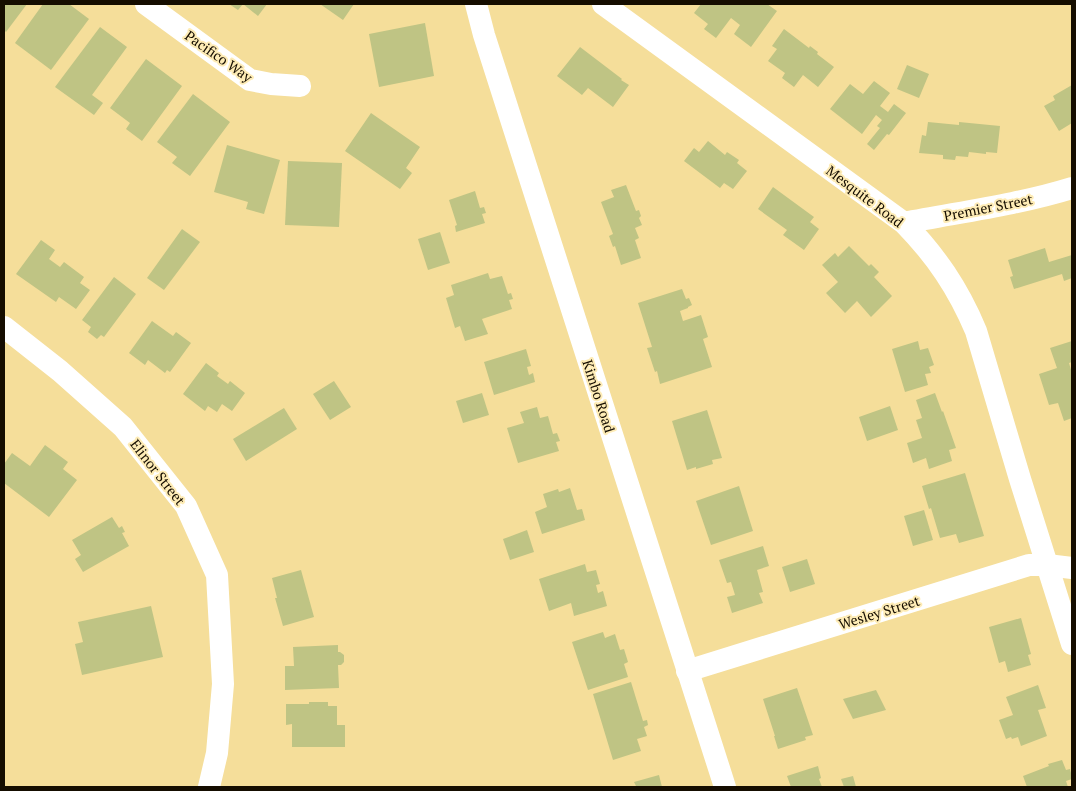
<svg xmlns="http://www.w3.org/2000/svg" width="1076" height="791" viewBox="0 0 1076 791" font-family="'PT Serif',serif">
  <rect width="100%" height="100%" fill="#f5de9a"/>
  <g fill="#bfc484">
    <polygon points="4,4 27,4 6,32 4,30"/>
    <polygon points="43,4 69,4 89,19 51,70 15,43"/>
    <polygon points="229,4 267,4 258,16 243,4 238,10"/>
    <polygon points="320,4 354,4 343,20"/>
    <polygon points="701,4 732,4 733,5 734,4 767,4 777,11 751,47 734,34 740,25 731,18 716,38 704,29 708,24 694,13"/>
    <polygon points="425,23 434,76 379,87 369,34"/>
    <polygon points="100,27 127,47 92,95 103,103 94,115 55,87"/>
    <polygon points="784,29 809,48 810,46 818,52 817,54 834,67 818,87 803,75 794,87 782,78 785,73 768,61 777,49 772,46"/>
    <polygon points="580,47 622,79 621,80 629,85 613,107 588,88 582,95 557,76"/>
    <polygon points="146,59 182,86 142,141 126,129 130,123 110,108"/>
    <polygon points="907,65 929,74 919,98 897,89"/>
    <polygon points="874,81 890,93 880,106 888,112 894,104 906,113 889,135 887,134 874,150 867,144 880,128 877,126 882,120 876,115 862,134 830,109 850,84 863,94"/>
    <polygon points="1072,85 1072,123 1059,131 1044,106 1055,100 1053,96"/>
    <polygon points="193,94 230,122 190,176 172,163 177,157 157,142"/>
    <polygon points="371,113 420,147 406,168 412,173 400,189 345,151"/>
    <polygon points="928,122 959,125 959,122 1000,126 997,153 986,152 986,154 969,152 968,157 956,156 955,160 943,159 943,155 919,153 922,135 926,136"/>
    <polygon points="708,141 725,155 727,152 739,160 737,163 747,171 733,189 724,183 720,188 684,161 694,148 699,152"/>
    <polygon points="227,145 280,160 264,214 246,209 248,202 214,192"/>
    <polygon points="288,161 342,163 339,227 285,225"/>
    <polygon points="626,185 636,211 639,210 641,216 639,218 642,225 635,228 639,238 635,240 641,258 621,265 615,246 613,247 609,236 613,234 601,202 614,197 611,190"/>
    <polygon points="773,187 814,217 810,222 819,229 804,250 783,235 787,230 758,209"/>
    <polygon points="475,191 480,208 484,207 486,213 482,214 485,223 456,232 455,226 457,225 449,200"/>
    <polygon points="182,229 200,242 164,290 147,278"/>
    <polygon points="440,232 450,263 428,270 418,239"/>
    <polygon points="41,240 55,250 49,259 60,267 64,262 84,277 80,283 90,290 76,309 59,297 56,302 16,274"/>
    <polygon points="849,246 869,266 871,264 879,272 874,277 892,296 871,317 857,301 845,313 826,293 838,282 822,265 835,253 838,257"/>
    <polygon points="1045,248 1049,262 1072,255 1072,278 1064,281 1062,274 1014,289 1010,277 1013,276 1008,260"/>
    <polygon points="488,273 490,279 502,276 508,294 511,293 513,299 509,300 512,309 482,319 488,334 465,341 460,326 455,328 446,298 454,295 451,285"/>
    <polygon points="114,277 136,294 104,337 101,335 97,339 88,332 91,327 82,320"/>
    <polygon points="682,289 686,299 689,298 692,305 688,307 688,308 680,311 683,321 701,315 708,337 703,339 712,367 660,384 657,371 655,372 647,348 652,347 638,303"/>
    <polygon points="152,321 173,336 176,332 191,343 170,372 167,370 165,373 148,360 145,365 129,353"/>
    <polygon points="918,341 920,350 928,348 934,365 929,367 931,373 925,374 928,385 905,392 892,349"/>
    <polygon points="1072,341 1072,362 1069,363 1072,373 1072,418 1064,421 1058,403 1049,405 1039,374 1057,368 1050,348"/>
    <polygon points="526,349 531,366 527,367 529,375 533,373 535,382 494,395 484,362"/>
    <polygon points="206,363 219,373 217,376 228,384 230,381 245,393 232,411 222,404 217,412 208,406 205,411 183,394"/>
    <polygon points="334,381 351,407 330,420 313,394"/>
    <polygon points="482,393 489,415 463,423 456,401"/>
    <polygon points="935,393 942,412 943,411 956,448 949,450 952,461 929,469 926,458 913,463 907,443 922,438 916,420 922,418 916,400"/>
    <polygon points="890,406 898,430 867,441 859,417"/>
    <polygon points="537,407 540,418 548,416 553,434 557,433 560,441 556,442 559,451 518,463 507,428 524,423 520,412"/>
    <polygon points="284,408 297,429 246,461 233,439"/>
    <polygon points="707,410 722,458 712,460 713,464 696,469 696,467 687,470 672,421"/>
    <polygon points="45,445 68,462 63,469 77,480 49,517 4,483 4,464 12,453 30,466"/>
    <polygon points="965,473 984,536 959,543 956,534 940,538 931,508 929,509 922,486"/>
    <polygon points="739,486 753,531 711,545 696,501"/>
    <polygon points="570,488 577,510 582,509 585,520 542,534 535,512 547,507 543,494 558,489 559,492"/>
    <polygon points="924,510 933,540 913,546 904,516"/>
    <polygon points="112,517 119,528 122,526 125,532 122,533 129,546 83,572 75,559 81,555 72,540"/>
    <polygon points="527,530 534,552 510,560 503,539"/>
    <polygon points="763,546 769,566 757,570 763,592 759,593 763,603 732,613 727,597 735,595 731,582 727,583 719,560"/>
    <polygon points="807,559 815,584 790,592 782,567"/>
    <polygon points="585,564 587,572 596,570 600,584 596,585 598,593 603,591 607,606 574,616 571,603 549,611 539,579"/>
    <polygon points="301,570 314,617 283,626 275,598 277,598 272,578"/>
    <polygon points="151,606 163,657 82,675 75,644 83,642 78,622"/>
    <polygon points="1021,618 1031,654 1028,655 1031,665 1008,672 1005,661 999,663 989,627"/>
    <polygon points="603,632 605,638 615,634 620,650 624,649 628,662 624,664 628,677 588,690 572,642"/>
    <polygon points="338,645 338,652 340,652 344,655 344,662 341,665 338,665 339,688 285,690 285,666 294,666 293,647"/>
    <polygon points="631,682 643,721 647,720 648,725 644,727 647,736 637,739 641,751 613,760 593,694"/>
    <polygon points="1038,685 1046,708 1038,710 1047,736 1021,746 1018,737 1012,739 1011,737 1006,739 999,720 1013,715 1006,697"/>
    <polygon points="797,688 813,735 805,737 806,740 778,749 774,736 775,736 763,699"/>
    <polygon points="876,690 886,710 853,719 843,699"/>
    <polygon points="309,702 328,702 328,706 337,706 337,725 345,725 345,747 292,747 292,724 286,725 286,704 309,704"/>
    <polygon points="1062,760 1066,770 1070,769 1072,777 1072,779 1066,781 1068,787 1027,787 1023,776 1049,766 1048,764"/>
    <polygon points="818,766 821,778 819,779 822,787 791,787 787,776"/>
    <polygon points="659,775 662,787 632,787 636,786 634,782"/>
    <polygon points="853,776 856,787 844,787 841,779"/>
  </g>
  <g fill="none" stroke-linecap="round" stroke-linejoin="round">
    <g stroke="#fff" stroke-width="22">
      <polyline points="146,4 250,80 271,84 300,86"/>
      <polyline points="476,4 484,35 725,787"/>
      <path d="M603,4L904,223C936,256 958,288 976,331L1020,479L1072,644"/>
      <path d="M904,223C960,212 1017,205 1072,188"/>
      <polyline points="4,327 60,371 123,427 186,506 217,575 223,684 217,753 209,787"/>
      <polyline points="687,671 1029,565 1047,565 1072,568"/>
    </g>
  </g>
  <g text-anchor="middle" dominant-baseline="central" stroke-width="4" stroke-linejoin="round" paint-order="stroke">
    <g font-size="14" fill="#150d00" stroke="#feecb6">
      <text transform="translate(219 56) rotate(35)">Pacifico Way</text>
      <text transform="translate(865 196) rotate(37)">Mesquite Road</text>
      <text transform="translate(988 207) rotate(-11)">Premier Street</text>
      <text transform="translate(599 396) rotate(72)">Kimbo Road</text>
      <text transform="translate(158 472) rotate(52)">Elinor Street</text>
      <text transform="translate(879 612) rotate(-17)">Wesley Street</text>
    </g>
  </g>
  <rect width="1076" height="791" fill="none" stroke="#150d00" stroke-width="10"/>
</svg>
